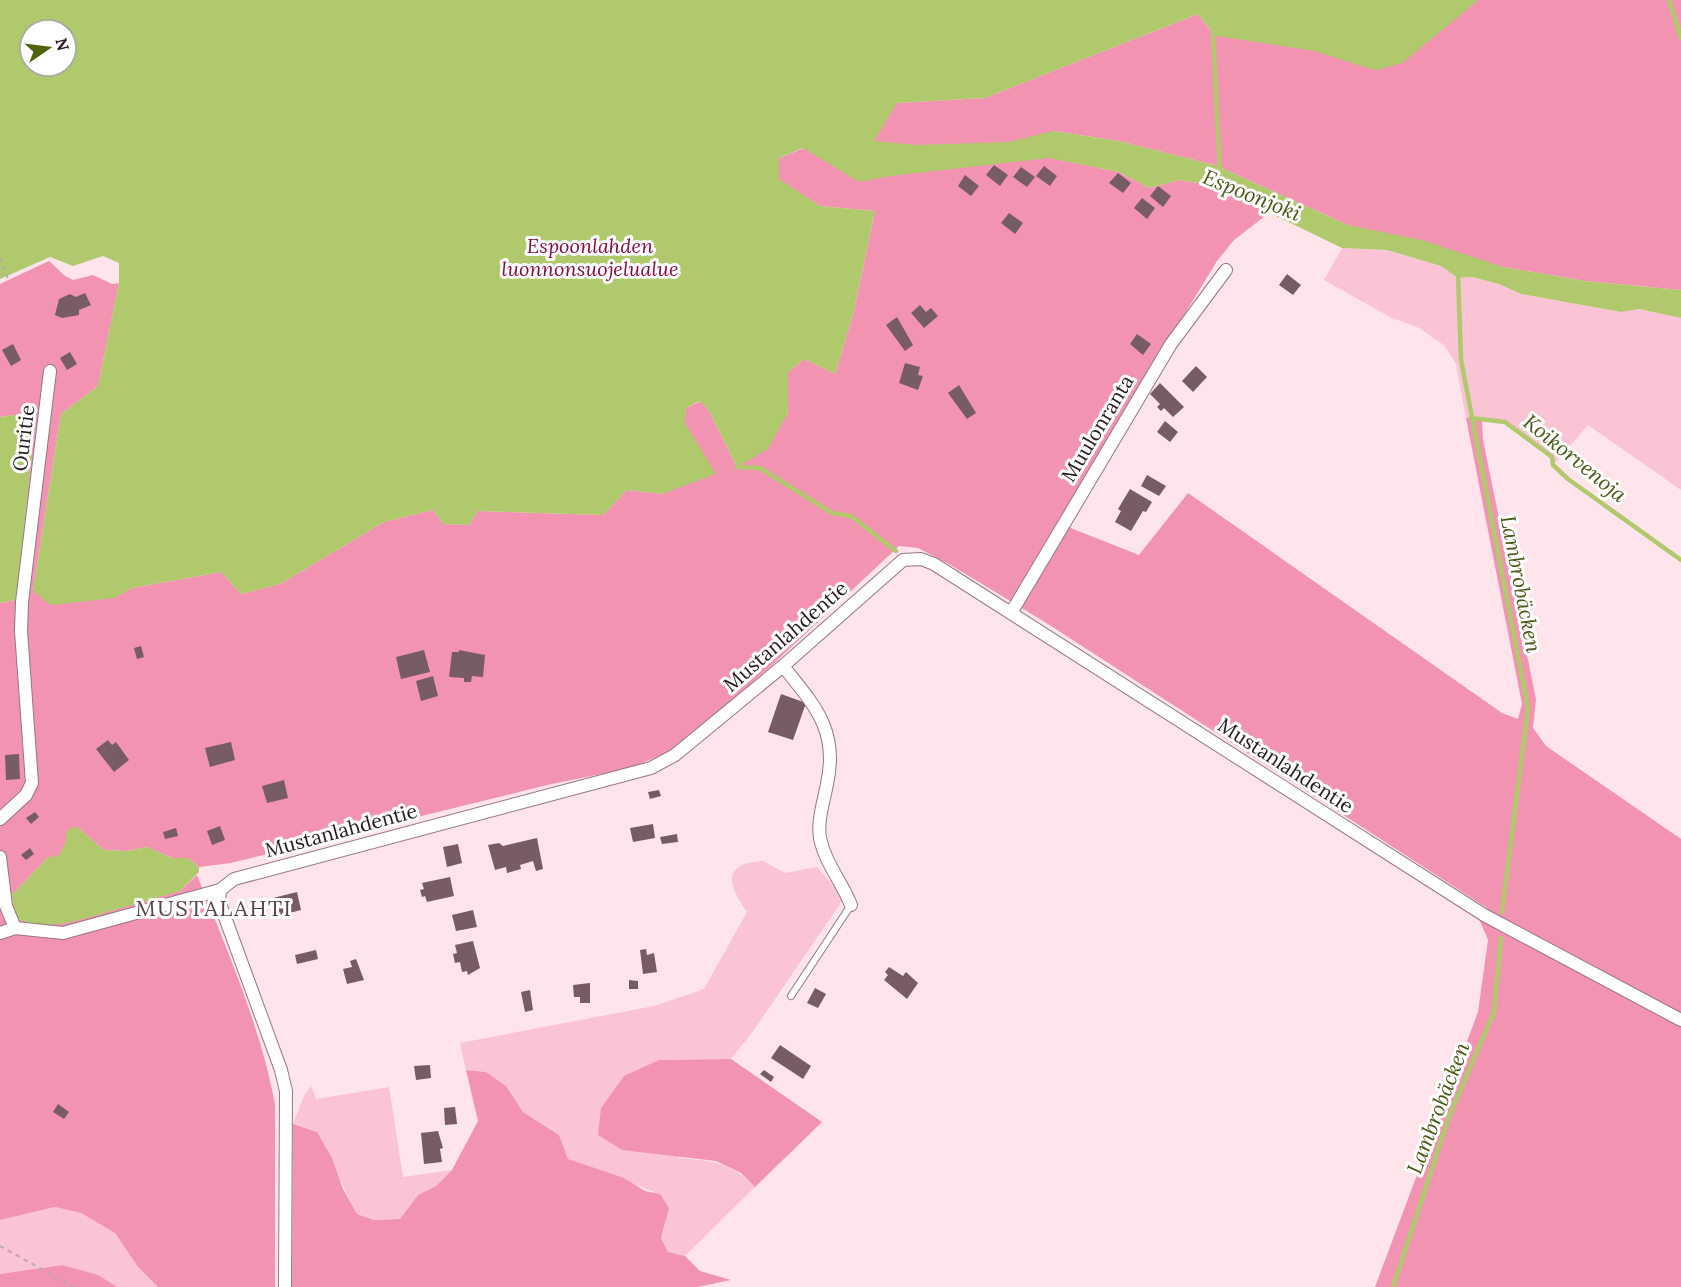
<svg xmlns="http://www.w3.org/2000/svg" width="1681" height="1287" viewBox="0 0 1681 1287" font-family="Lora,serif">
  <rect width="100%" height="100%" fill="#ffe4eb"/>
  <g fill="#fbc4d4">
    <polygon points="1342,248 1387,250 1441,266 1458,278 1472,277 1499,284 1521,294 1621,312 1639,309 1681,318 1681,490 1588,425 1553,465 1552,457 1505,422 1466,418 1456,364 1445,346 1419,328 1390,317 1324,280"/>
    <path d="M763,861L785,873L817,867L844,898L754,1030L731,1059L659,1060L679,1158C713,1161 730,1162 755,1187L685,1256L668,1252L661,1238L666,1222L660,1194L568,1159L559,1135L523,1112L506,1086L486,1072L466,1070L460,1043L654,1006L704,989L747,912C729,886 720,863 763,861Z"/>
    <path d="M311,1086L316,1099L389,1087L403,1177L452,1170L436,1186L418,1195L400,1219L374,1220L357,1214C342,1187 333,1158 317,1132L293,1124L304,1096Z"/>
    <polygon points="55,1207 81,1213 115,1233 138,1267 158,1287 117,1287 62,1265 0,1274 0,1220"/>
  </g>
  <g fill="#f393b2">
    <path d="M1475,0H1681V290L1585,281L1503,267L1348,225L1215,165L1119,141L1053,131L1050,158L1119,172L1149,188L1179,180L1212,185L1269,213L1234,240L1217,261L1059,520L1073,529L1139,555L1188,493L1502,713L1518,719L1522,704L1466,418L1482,419L1483,440L1536,699L1533,728L1546,746L1681,839V1287H1375L1478,1012L1488,940L1480,921L1487,908L1048,624L949,564L918,548L899,546L770,667L672,750L631,768L547,785L231,863L199,867L188,858H172L147,847L127,851L104,850L77,827L66,832V842L58,857H48L12,895L16,918L33,925L180,891L197,875C227,950 260,1025 275,1104V1287H158L138,1267L115,1233L81,1213L55,1207L0,1220V603L15,600L18,589L35,419L28,413L0,417V284L49,261L65,276L73,280L93,275L112,284L119,283L98,386L61,414L33,591L114,598L132,588L221,572L241,594L280,584L384,522L433,510L443,524L469,525L478,511L603,515L627,490L662,494L684,423L686,408L701,401L709,411L737,467L788,414V372L804,359L835,374L853,315L875,211L820,206L778,179L779,158L817,143L897,103L985,98L1198,14L1213,33L1316,49L1376,68L1401,61Z"/>
    <polygon points="731,1059 822,1122 755,1187 741,1173 716,1161 622,1150 598,1135 601,1108 624,1076 659,1060"/>
    <polygon points="466,1070 486,1072 506,1086 523,1112 559,1135 568,1159 624,1178 645,1191 660,1194 669,1208 661,1238 668,1252 685,1256 700,1271 731,1280 698,1287 292,1287 293,1124 317,1132 332,1158 343,1189 357,1214 374,1220 400,1219 418,1195 436,1186 452,1170 478,1121"/>
    <polygon points="62,1265 98,1275 117,1287 0,1287 0,1274"/>
  </g>
  <g fill="#b0c96d" fill-rule="evenodd">
    <path d="M0,0H1475L1401,61L1376,68L1316,49L1213,33L1198,14L985,98L897,103L874,141L918,145L1009,142L1053,131L1119,141L1215,165L1348,225L1422,240L1503,267L1585,281L1681,290V318L1639,309L1621,312L1521,294L1499,284L1472,277L1458,278L1441,266L1387,250L1342,248L1212,185L1179,180L1149,188L1119,172L1049,158L891,176L859,182L803,148L779,158V179L820,206L875,211L853,315L835,374L804,359L788,372V413L768,449L737,467L709,411L700,401L686,408L685,423L716,474L662,494L627,490L603,515L478,511L469,525L443,524L433,510L384,522L280,584L241,594L221,572L132,588L115,598L51,605L33,591L61,414L98,386L119,283V263L103,256L73,266L50,257L0,279ZM30,30H66V66H30Z"/>
    <polygon points="28,413 35,419 18,589 15,600 0,603 0,417"/>
    <polygon points="73,827 77,827 104,850 127,851 147,847 172,858 188,858 199,867 199,872 180,891 87,918 62,924 33,925 16,918 12,895 48,857 58,856 66,842 66,832"/>
  </g>
  <g fill="none" stroke-linecap="round" stroke-linejoin="round">
    <g stroke="#b0c96d" stroke-width="4.5">
      <polyline points="1669,0 1681,38"/>
      <polyline points="1220,171 1213,33 1316,49 1376,68 1401,61 1475,0"/>
      <polyline points="1458,275 1461,360 1528,708 1502,912"/>
      <polyline points="1471,418 1505,422 1552,457 1553,465 1568,479 1681,560"/>
      <polyline points="737,467 760,468 832,513 851,516 896,551"/>
      <polyline points="1393,1287 1449,1117 1494,1012 1501,938"/>
    </g>
  </g>
  <g fill="#785c64">
    <polygon points="994,165 1008,175 1000,186 986,175"/>
    <polygon points="1044,166 1057,176 1050,186 1036,176"/>
    <polygon points="1021,167 1035,177 1027,187 1013,177"/>
    <polygon points="1118,173 1131,183 1123,193 1109,183"/>
    <polygon points="965,175 979,186 971,196 958,186"/>
    <polygon points="1158,186 1171,196 1163,207 1150,196"/>
    <polygon points="1142,198 1155,208 1147,219 1134,208"/>
    <polygon points="1009,213 1023,223 1015,234 1001,223"/>
    <polygon points="1287,274 1301,285 1293,295 1279,285"/>
    <polygon points="85,293 91,305 79,310 79,315 62,318 55,315 59,299 70,294 76,297"/>
    <polygon points="920,305 926,312 931,308 938,316 924,328 911,313"/>
    <polygon points="897,317 913,345 905,351 886,325"/>
    <polygon points="1137,334 1151,344 1143,355 1130,344"/>
    <polygon points="13,344 21,360 11,366 2,350"/>
    <polygon points="70,352 77,364 67,370 60,358"/>
    <polygon points="905,363 920,367 918,375 923,376 918,390 899,383"/>
    <polygon points="1196,366 1207,377 1193,392 1182,381"/>
    <polygon points="1160,383 1184,407 1173,417 1164,408 1161,411 1157,407 1160,404 1150,394"/>
    <polygon points="959,385 976,413 967,419 948,393"/>
    <polygon points="1165,421 1178,432 1170,442 1157,432"/>
    <polygon points="1147,475 1166,486 1159,496 1141,486"/>
    <polygon points="1130,489 1152,502 1146,512 1143,511 1131,531 1115,522 1121,511 1118,509"/>
    <polygon points="141,646 144,657 137,659 134,648"/>
    <polygon points="424,650 430,672 401,679 396,657"/>
    <polygon points="459,650 485,655 483,677 472,676 471,682 464,682 464,678 449,677 452,652 459,652"/>
    <polygon points="433,676 438,696 421,701 416,681"/>
    <polygon points="781,694 806,703 793,740 768,732"/>
    <polygon points="108,740 112,745 116,742 129,760 114,772 96,749"/>
    <polygon points="231,742 235,760 210,767 205,748"/>
    <polygon points="19,754 20,779 6,780 5,755"/>
    <polygon points="284,780 288,798 267,803 262,786"/>
    <polygon points="659,790 661,796 650,799 648,792"/>
    <polygon points="35,812 39,817 31,824 26,818"/>
    <polygon points="653,824 655,838 633,842 630,828"/>
    <polygon points="220,826 225,840 212,845 207,831"/>
    <polygon points="176,828 178,836 165,839 163,832"/>
    <polygon points="677,834 678,842 662,844 660,837"/>
    <polygon points="537,838 543,869 536,871 533,861 520,865 521,869 507,873 506,867 495,870 488,845 499,843 503,846"/>
    <polygon points="458,844 462,863 447,867 443,847"/>
    <polygon points="30,848 34,854 26,860 21,855"/>
    <polygon points="450,877 454,896 427,902 425,896 422,897 420,890 424,889 422,883"/>
    <polygon points="297,892 301,910 274,917 269,899"/>
    <polygon points="473,910 477,927 456,931 452,915"/>
    <polygon points="473,941 480,968 468,975 467,971 462,972 460,962 455,963 453,954 457,953 455,945"/>
    <polygon points="646,949 647,955 654,953 657,972 643,974 640,950"/>
    <polygon points="316,950 318,959 297,964 295,955"/>
    <polygon points="356,959 364,980 347,984 343,969 352,967 350,961"/>
    <polygon points="889,967 903,976 906,972 918,983 907,999 884,980 888,975 885,972"/>
    <polygon points="629,980 638,981 638,989 629,989"/>
    <polygon points="590,983 590,1003 580,1003 580,997 574,997 573,985"/>
    <polygon points="815,988 826,994 818,1008 807,1003"/>
    <polygon points="530,990 533,1010 525,1012 521,992"/>
    <polygon points="780,1045 811,1066 803,1079 771,1058"/>
    <polygon points="430,1065 431,1078 416,1080 414,1066"/>
    <polygon points="764,1070 774,1077 771,1082 760,1074"/>
    <polygon points="58,1104 69,1112 64,1119 53,1112"/>
    <polygon points="455,1107 457,1124 445,1125 444,1108"/>
    <polygon points="438,1131 443,1148 440,1149 442,1162 424,1164 421,1133"/>
  </g>
  <g fill="none" stroke-linecap="round" stroke-linejoin="round">
    <defs>
      <polyline id="lane" points="791,996 851,905"/>
      <g id="street">
        <polyline points="1011,613 1171,344 1226,270"/>
        <path d="M783,666C814,705 839,730 827,784C824,801 817,821 820,838C825,863 842,882 851,905"/>
        <polyline points="0,819 26,795 32,783 21,631 22,602 50,371"/>
        <polyline points="0,857 6,906 15,928"/>
        <polyline points="0,933 15,928 63,933 220,890"/>
        <polyline points="285,1287 286,1091 281,1070 219,901 220,890 234,879 651,768 675,755 783,666 903,560 921,559 934,564 1484,915 1681,1020"/>
      </g>
    </defs>
    <use href="#lane" stroke="#95777f" stroke-width="8"/>
    <use href="#street" stroke="#95777f" stroke-width="14"/>
    <g stroke="#bda7ad" stroke-width="2" stroke-dasharray="4.5 4.5" stroke-linecap="butt">
      <polyline points="0,257 8,279"/>
      <polyline points="0,1246 74,1287"/>
    </g>
    <use href="#lane" stroke="#fff" stroke-width="6"/>
    <use href="#street" stroke="#fff" stroke-width="12"/>
  </g>
  <g text-anchor="middle" dominant-baseline="central" stroke-width="6" stroke-linejoin="round" paint-order="stroke">
    <g font-size="20" font-style="italic" fill="#810d45" stroke="#fff">
      <text x="590" y="245">Espoonlahden<tspan x="590" dy="23">luonnonsuojelualue</tspan></text>
    </g>
    <g font-size="20" fill="#261a1e" stroke="#fff">
      <text transform="translate(1097 428) rotate(-59)">Muulonranta</text>
      <text transform="translate(23 438) rotate(-83)">Ouritie</text>
      <text transform="translate(785 636) rotate(-41)">Mustanlahdentie</text>
      <text transform="translate(1286 765) rotate(33)">Mustanlahdentie</text>
      <text transform="translate(341 830) rotate(-15)">Mustanlahdentie</text>
    </g>
    <g font-size="21" font-style="italic" fill="#495816" stroke="#fff">
      <text transform="translate(1252 195) rotate(22)">Espoonjoki</text>
      <text transform="translate(1575 458) rotate(39)">Koikorvenoja</text>
      <text transform="translate(1521 584) rotate(79)">Lambrobäcken</text>
      <text transform="translate(1438 1108) rotate(-69)">Lambrobäcken</text>
    </g>
    <g font-size="22" letter-spacing="1.5" fill="#5c4149" stroke="#fff">
      <text x="214" y="908">MUSTALAHTI</text>
    </g>
  </g>
  <g transform="translate(48 48) rotate(76)"><circle r="28" fill="#ffffff" stroke="#a8a3a5" stroke-width="1.5"/>
  <path d="M0-4.5L10 22L0 15L-10 22Z" fill="#51630b"/>
  <text y="-9" font-size="16" font-weight="bold" text-anchor="middle" fill="#261a1e">N</text>
  </g>
</svg>
